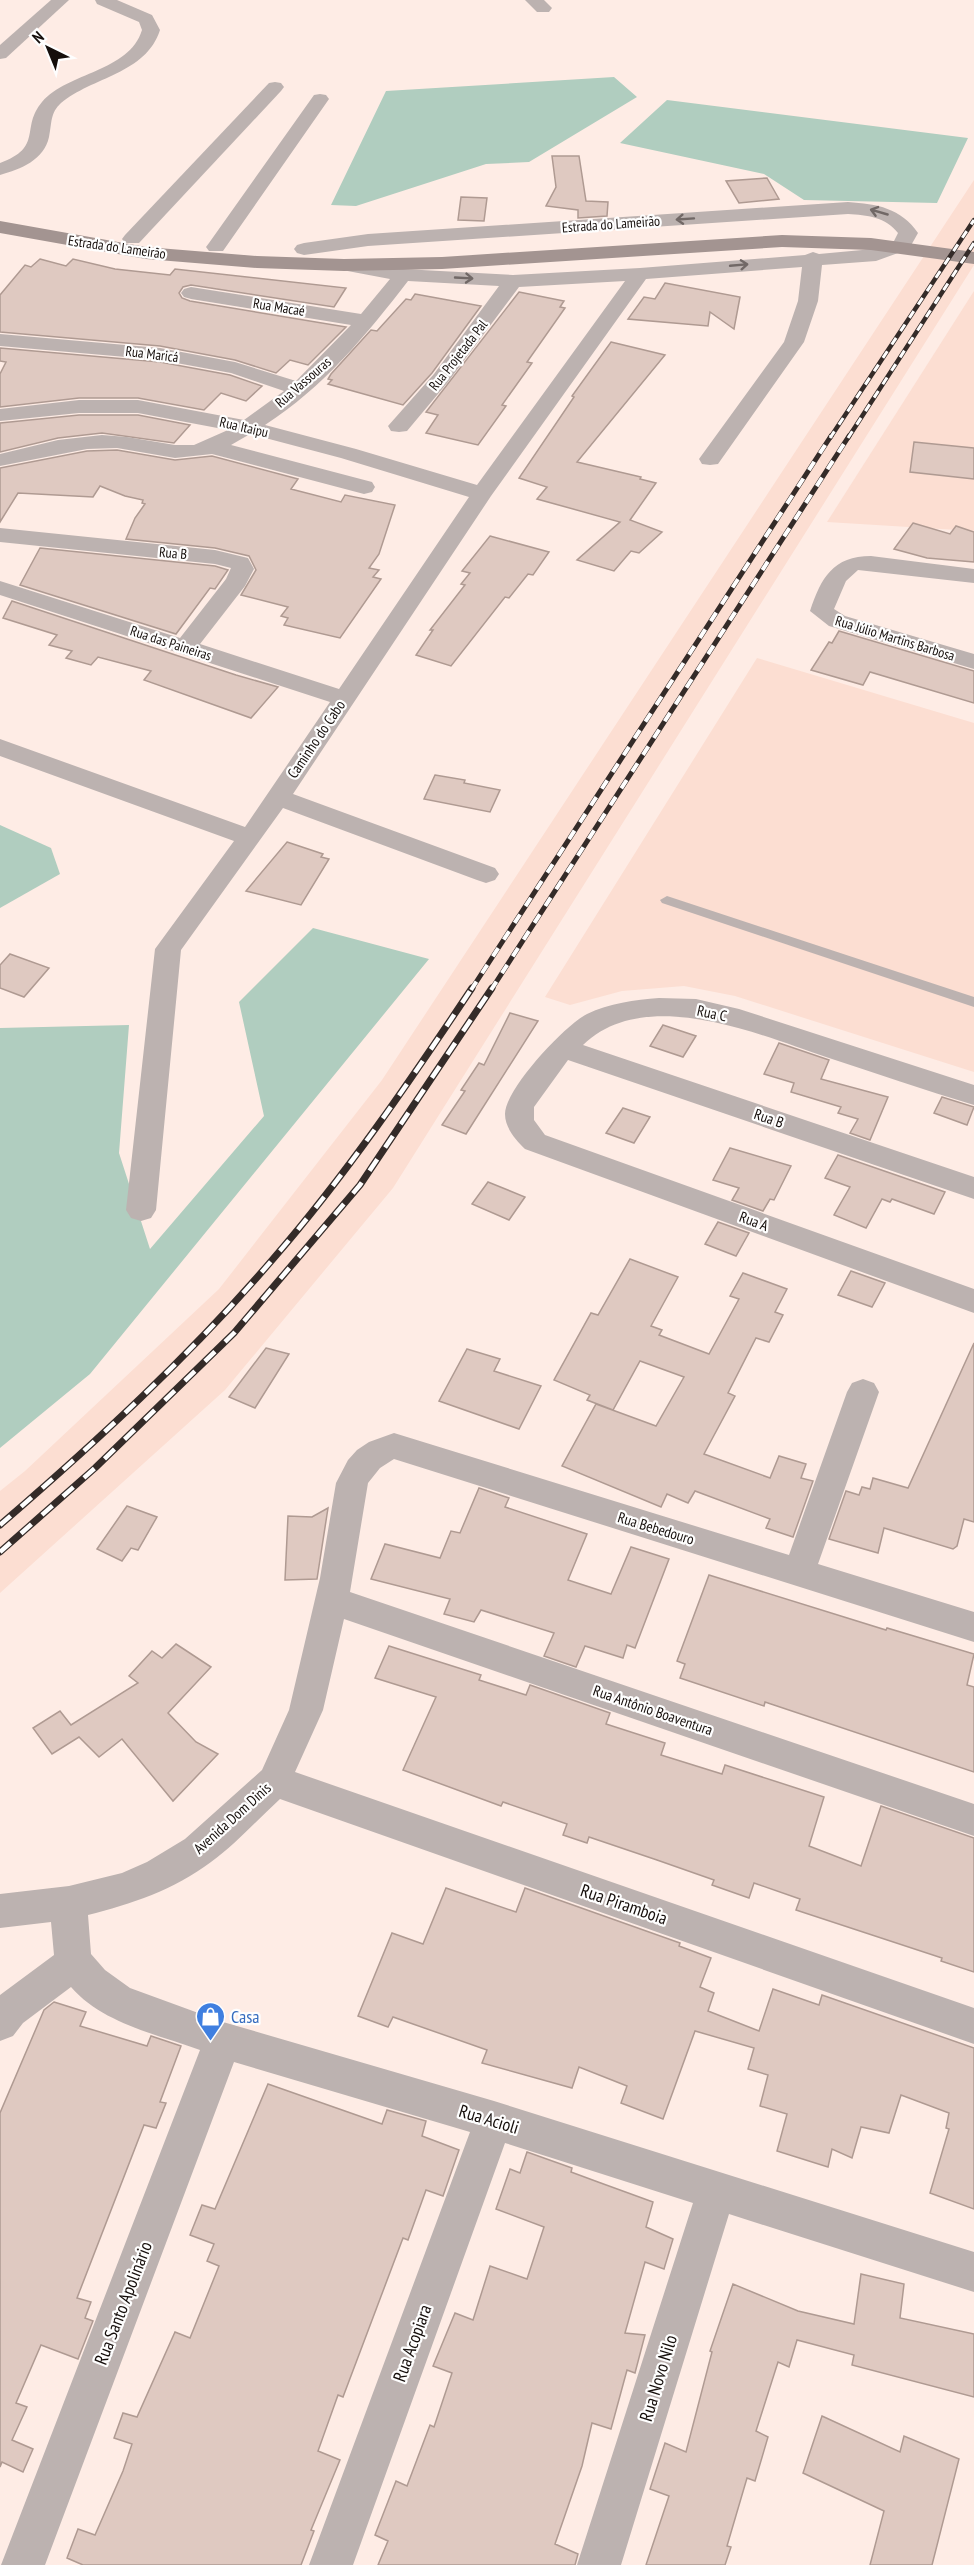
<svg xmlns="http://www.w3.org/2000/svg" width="974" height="2565" viewBox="0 0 974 2565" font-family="'PT Sans Narrow',sans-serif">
  <rect width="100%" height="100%" fill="#feece5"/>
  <g fill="#fcded2">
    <polygon points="974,180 974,265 393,1188 225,1390 0,1593 0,1491 25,1471 219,1289 382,1080"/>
    <polygon points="974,291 974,531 827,522"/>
    <polygon points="757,658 974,723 974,1072 735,996 684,986 622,991 570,1005 545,997"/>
  </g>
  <g fill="#b0cdbf">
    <polygon points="614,77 637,97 529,162 486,164 356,206 331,205 386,91"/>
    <polygon points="667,100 968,138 937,203 804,200 764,174 620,143"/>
    <polygon points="0,825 51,848 60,874 0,908"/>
    <polygon points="313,928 429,959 90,1374 0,1448 0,1028 129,1025 119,1153 150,1249 264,1116 239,1002"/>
  </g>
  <g fill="#dfc9c1" stroke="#af9a92" stroke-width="1.5">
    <polygon points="552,156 579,156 586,201 608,202 607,216 578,218 578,210 546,206 556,187"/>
    <polygon points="767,178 779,199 739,203 726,181"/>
    <polygon points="461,197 487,198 484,221 458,220"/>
    <polygon points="40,259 66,266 73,259 115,269 170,275 175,269 346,288 334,307 191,285 183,287 179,293 182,298 190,301 346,327 308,365 290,360 276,373 235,360 160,346 0,332 0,295 25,265 31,267"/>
    <polygon points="665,283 740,297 734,329 710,312 708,326 628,319 644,297 655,299"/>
    <polygon points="519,292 564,301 560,307 565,308 527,362 532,363 502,405 506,406 478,445 426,433 438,415 426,412"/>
    <polygon points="415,294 481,306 432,373 403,405 328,384 332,380 328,379 331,374 371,330 377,331 406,299 411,300"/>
    <polygon points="611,342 665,355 577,462 641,477 640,479 656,483 630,520 662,532 639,553 631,551 614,571 577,560 620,522 537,499 547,487 519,478 574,397 572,396"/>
    <polygon points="0,348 160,362 230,375 262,386 246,401 221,393 204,410 138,398 79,398 0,407 0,374 6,362 0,361"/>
    <polygon points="79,415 138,415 190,425 174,443 102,433 58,438 0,452 0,423"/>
    <polygon points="914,442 974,448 974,479 910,472"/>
    <polygon points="117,450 175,460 212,456 298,479 291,489 341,502 345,495 395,505 379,554 369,568 379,570 373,577 381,579 340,638 284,625 288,618 281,616 288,607 241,595 256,570 249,556 215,548 126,539 135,518 145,504 142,503 143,500 125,496 100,486 93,497 18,493 0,522 0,468 87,451"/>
    <polygon points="913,523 950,534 956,526 974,532 974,562 927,558 894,549"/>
    <polygon points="490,536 549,552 533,575 528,574 509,598 505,597 451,666 416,655 433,630 430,630 465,585 461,584 470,573 462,571"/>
    <polygon points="40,548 215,566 228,570 215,589 210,588 176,634 20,585"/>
    <polygon points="12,601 236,675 278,687 251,718 144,680 151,671 98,657 91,665 66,658 72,651 49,645 57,635 3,618"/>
    <polygon points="839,631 974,671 974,703 870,672 863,685 811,670 829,642 832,643"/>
    <polygon points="435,775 465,780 464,783 500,790 490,812 424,799"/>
    <polygon points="287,842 323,854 321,857 329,859 301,905 246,891"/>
    <polygon points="10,954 49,968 24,997 0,988 0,965"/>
    <polygon points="510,1013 538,1021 466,1134 442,1125 465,1091 461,1090 479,1063 484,1065"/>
    <polygon points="663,1025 696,1036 683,1057 650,1046"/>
    <polygon points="779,1043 829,1060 821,1079 888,1097 870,1140 850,1133 858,1119 838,1113 841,1107 791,1092 794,1083 764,1074"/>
    <polygon points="942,1097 974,1107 967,1125 934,1113"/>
    <polygon points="623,1108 650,1117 634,1143 606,1133"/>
    <polygon points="730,1148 791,1166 774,1200 770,1199 763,1211 732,1200 739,1188 713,1180"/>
    <polygon points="838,1155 945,1192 934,1214 892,1199 890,1202 882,1199 866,1228 834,1215 850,1187 825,1178"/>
    <polygon points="488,1182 525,1197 509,1220 472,1204"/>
    <polygon points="718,1222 749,1233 736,1256 705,1244"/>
    <polygon points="630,1259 678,1277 651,1326 662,1330 659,1335 709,1354 739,1299 730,1296 743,1273 787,1289 775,1312 783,1315 769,1342 756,1338 728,1393 735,1396 704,1454 770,1478 779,1456 806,1464 801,1478 813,1481 793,1537 766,1528 770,1519 695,1491 688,1503 667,1494 661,1507 562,1466 596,1404 656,1426 684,1377 640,1361 613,1410 587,1400 590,1395 554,1380 591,1313 598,1315"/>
    <polygon points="851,1271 885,1283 872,1307 838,1295"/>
    <polygon points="974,1343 974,1522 964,1519 957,1546 953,1549 884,1528 878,1553 829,1539 846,1491 859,1495 862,1487 870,1489 873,1478 908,1488"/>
    <polygon points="266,1348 289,1354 255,1408 229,1397"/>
    <polygon points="467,1349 500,1359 494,1371 541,1386 519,1429 439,1401"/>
    <polygon points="479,1488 509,1498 505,1507 587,1534 568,1580 611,1594 631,1547 669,1559 635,1648 627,1645 623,1658 585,1646 576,1667 544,1656 554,1633 481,1610 474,1622 444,1614 450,1599 371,1579 385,1544 440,1558 451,1531 460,1533"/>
    <polygon points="127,1506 157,1517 138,1550 131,1548 122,1561 97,1549"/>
    <polygon points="328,1508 317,1579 285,1580 288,1516 312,1517"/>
    <polygon points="709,1575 886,1630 887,1628 974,1654 967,1685 974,1687 974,1772 765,1702 764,1706 680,1678 685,1664 677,1661"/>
    <polygon points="176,1644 211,1667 168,1713 196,1742 218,1754 173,1801 122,1739 99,1757 79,1737 52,1754 33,1728 60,1711 71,1725 138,1683 129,1676 152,1651 162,1658"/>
    <polygon points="389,1646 481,1675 479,1680 526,1695 530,1685 610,1713 606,1724 665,1743 661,1755 722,1774 725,1765 824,1797 809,1846 861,1866 881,1806 974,1838 974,1972 941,1961 942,1958 796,1910 800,1899 754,1883 749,1898 712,1885 714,1880 657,1860 589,1837 587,1843 563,1835 567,1824 503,1802 501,1806 403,1770 436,1697 375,1678"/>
    <polygon points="446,1888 516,1912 525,1888 680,1943 679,1946 711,1958 700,1987 714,1993 708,2011 759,2031 773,1989 819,2005 822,1995 974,2048 974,2209 930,2193 949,2129 946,2128 949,2113 901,2095 889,2133 861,2127 852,2158 832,2149 828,2167 777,2151 787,2114 760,2106 768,2075 748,2069 754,2048 695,2031 663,2119 621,2103 627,2086 579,2067 572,2088 482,2063 487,2050 393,2017 388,2027 358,2016 392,1933 423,1944"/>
    <polygon points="54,2002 86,2012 80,2026 147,2046 151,2036 181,2046 160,2102 166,2103 156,2128 144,2125 77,2298 91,2302 85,2318 93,2321 78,2359 41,2345 16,2403 27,2407 12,2440 33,2449 23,2472 2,2462 0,2467 0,2113 44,2010"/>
    <polygon points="268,2084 382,2124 387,2110 426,2121 422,2136 459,2150 443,2196 426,2190 408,2240 403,2238 343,2397 338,2395 318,2451 340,2460 311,2530 314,2531 301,2565 83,2565 67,2558 78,2529 95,2535 123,2471 132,2444 114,2438 123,2413 137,2417 175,2332 190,2338 219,2266 207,2261 214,2244 190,2235 202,2205 215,2209"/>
    <polygon points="527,2152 572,2168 571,2172 598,2182 653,2202 646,2227 673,2239 664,2269 645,2262 625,2333 645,2335 635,2373 627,2370 611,2429 592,2423 582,2466 555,2544 578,2554 575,2565 378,2565 388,2541 375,2535 396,2481 407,2486 430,2425 434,2427 452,2373 433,2366 455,2313 473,2320 490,2266 527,2279 544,2227 496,2209 510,2169 520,2173"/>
    <polygon points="861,2274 904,2284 900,2318 974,2334 974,2397 852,2365 854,2355 797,2340 789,2367 778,2362 756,2431 768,2437 755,2481 747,2478 727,2546 731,2547 725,2565 646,2565 669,2496 650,2489 665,2443 686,2452 712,2352 710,2351 733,2284 798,2311 854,2324"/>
    <polygon points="822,2416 900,2452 904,2436 959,2459 932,2565 870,2565 884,2511 803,2473"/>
  </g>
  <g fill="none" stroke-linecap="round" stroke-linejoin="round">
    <polygon fill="#bcb2b0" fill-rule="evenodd" points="667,896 974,997 974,1007 662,903 660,900"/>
    <g fill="#bcb2b0" fill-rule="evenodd">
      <polygon points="51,0 69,0 6,58 0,59 0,45"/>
      <path d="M95,0H117L152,15L160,30C146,74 92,77 61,103C50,113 52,123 49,137C44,160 21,169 0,175V163C44,147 20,128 42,102C68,72 129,72 142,30L139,22L97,4Z"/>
      <polygon points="525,0 544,0 552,8 549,12 537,12"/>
      <polygon points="275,82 281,83 284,87 281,91 139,243 125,243 122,239 125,235 269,83"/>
      <polygon points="320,94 326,95 329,99 223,251 209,251 206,247 209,243 314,95"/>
      <path d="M848,202C877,204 901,208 918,233L909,249L876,261L822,265L818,301L804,342L718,464L710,465L702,464L699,459L784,342L798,301L802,267L646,279L491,496L293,794L495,868L499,874L495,880L486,883L477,880L283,808L181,950L156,1210L151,1218L141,1221L131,1218L126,1210L155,949L234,841L0,756V739L245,827L330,702L0,595V581L180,638L226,579L231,568L215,564L0,542V528L215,550L248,558L254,569L245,586L200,644L339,689L469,497L341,458L250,434L231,445L372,482L375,487L372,492L364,494L212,454L175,458L117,448L87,449L0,466V454L58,440L102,435L127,437L175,445H194L228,430L138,413H79L0,421V409L79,400H138L244,420L284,391L231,373L160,360L0,346V334L160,348L235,362L296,381L351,325L191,299L184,297L181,293L184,289L191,287L361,314L390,279L337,269L334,265L337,261L344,259L403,269L513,275L640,268L805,255L813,252L819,254L873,249L894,241L898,233C886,217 867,215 848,214L368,246L304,255L297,253L294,249L297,245L304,243L368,234ZM408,281L499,286L434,374L388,426L391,431L399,432L407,431L448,382L519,287L625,281L477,485L356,449L265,425C323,388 367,334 408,281Z"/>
      <path d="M871,556L974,569V583L858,570L846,581L834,609L845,616L974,654V669L829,626L810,611C821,578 833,556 871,556Z"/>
      <path d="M659,998L696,999L739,1009L974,1085V1105C924,1090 876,1073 826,1057C758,1034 645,985 583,1045L974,1177V1199L568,1060L534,1107V1120L545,1135L974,1289V1313L525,1149C516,1140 505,1128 505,1114C505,1089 565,1025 587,1014C609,1003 635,1000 659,998Z"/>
      <path d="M863,1379L874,1383L879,1392L818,1564L974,1612V1642L394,1459L380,1468L368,1483L350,1592L974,1804V1836L344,1619L323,1710L295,1772L974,2008V2044L280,1799C257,1820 236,1844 211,1862C174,1890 131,1904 88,1915L91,1954L105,1970L130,1988L223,2022L494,2101L974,2252V2292L729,2214L621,2565H577L693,2203L505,2143L353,2565H309L470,2132L234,2062L45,2565H1L200,2050C156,2034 102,2023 71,1987L23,2023L13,2036L0,2041V1995L54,1955L51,1922L0,1928V1894L69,1886L122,1873L147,1862L185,1839L262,1770L289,1710L320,1578L336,1483L348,1460L357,1450L369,1442L394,1433L789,1555L847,1392L852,1383Z"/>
    </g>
    <polygon fill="#a39491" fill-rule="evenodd" points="0,221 146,247 257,256 344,259 442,257 782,235 871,238 974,252 974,264 871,250 782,247 442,269 344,271 257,268 146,259 0,233"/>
    <defs>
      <g id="rail-far2">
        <polyline points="830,438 974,220"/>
        <polyline points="848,438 974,243"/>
      </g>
      <g id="rail-far1">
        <polyline points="471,990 831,436"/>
        <polyline points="491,990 849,436"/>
      </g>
      <g id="rail">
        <path d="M0,1525C96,1442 190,1356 273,1259C346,1175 410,1081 472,988"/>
        <polyline points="0,1552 95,1468 234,1333 360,1185 492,988"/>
      </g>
    </defs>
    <use href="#rail-far2" stroke="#342b28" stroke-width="4.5"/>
    <use href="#rail-far1" stroke="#342b28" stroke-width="5"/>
    <use href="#rail" stroke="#342b28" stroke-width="7"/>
    <use href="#rail-far2" stroke="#fefefe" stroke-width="3" stroke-dasharray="8" stroke-linecap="butt"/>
    <use href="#rail-far1" stroke="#fefefe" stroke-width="4" stroke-dasharray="10" stroke-linecap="butt"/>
    <use href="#rail" stroke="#fefefe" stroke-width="4.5" stroke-dasharray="14" stroke-linecap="butt"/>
  </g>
  <defs><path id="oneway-shaft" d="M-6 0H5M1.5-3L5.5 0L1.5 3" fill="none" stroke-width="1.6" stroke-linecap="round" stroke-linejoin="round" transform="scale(1.5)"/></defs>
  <g stroke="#716866">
    <use href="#oneway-shaft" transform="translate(879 212) rotate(-164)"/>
    <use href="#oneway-shaft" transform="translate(685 219) rotate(176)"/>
    <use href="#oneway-shaft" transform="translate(739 265) rotate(-5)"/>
    <use href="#oneway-shaft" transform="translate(464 278) rotate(3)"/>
  </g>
  <defs>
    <symbol id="shop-pin" viewBox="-11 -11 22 30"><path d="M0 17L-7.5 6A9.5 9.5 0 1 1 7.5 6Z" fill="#3f7fe0" stroke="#fefefe"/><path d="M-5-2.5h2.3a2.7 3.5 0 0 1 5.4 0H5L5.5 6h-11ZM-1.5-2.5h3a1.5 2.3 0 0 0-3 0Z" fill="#fff"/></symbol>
  </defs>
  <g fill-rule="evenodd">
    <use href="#shop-pin" x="194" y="2000" width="33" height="45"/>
  </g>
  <g text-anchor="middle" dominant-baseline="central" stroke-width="4.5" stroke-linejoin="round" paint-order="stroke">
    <g font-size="14" fill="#150e0b" stroke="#fefefe">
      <text transform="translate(611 224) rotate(-4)">Estrada do Lameirão</text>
      <text transform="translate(117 247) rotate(8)">Estrada do Lameirão</text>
      <text transform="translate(279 307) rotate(9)">Rua Macaé</text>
      <text transform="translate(152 354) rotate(7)">Rua Maricá</text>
      <text transform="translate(458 355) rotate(-52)">Rua Projetada Pal</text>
      <text transform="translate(303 382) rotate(-41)">Rua Vassouras</text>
      <text transform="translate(244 427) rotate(13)">Rua Itaipu</text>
      <text transform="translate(173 553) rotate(5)">Rua B</text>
      <text transform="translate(895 638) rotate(17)">Rua Júlio Martins Barbosa</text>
      <text transform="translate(171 643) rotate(18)">Rua das Paineiras</text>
    </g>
    <g font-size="15" fill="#150e0b" stroke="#fefefe">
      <text transform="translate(316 739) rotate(-56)">Caminho do Cabo</text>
      <text transform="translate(712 1013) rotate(12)">Rua C</text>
      <text transform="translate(769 1118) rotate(19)">Rua B</text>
      <text transform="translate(754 1221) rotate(20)">Rua A</text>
      <text transform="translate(656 1528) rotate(17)">Rua Bebedouro</text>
      <text transform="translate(653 1710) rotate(19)">Rua Antônio Boaventura</text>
      <text transform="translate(232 1818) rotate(-42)">Avenida Dom Dinis</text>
    </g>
    <g font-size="18" fill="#150e0b" stroke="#fefefe">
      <text transform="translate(624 1904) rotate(19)">Rua Piramboia</text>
      <text transform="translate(489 2119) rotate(17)">Rua Acioli</text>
      <text transform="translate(123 2303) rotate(-69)">Rua Santo Apolinário</text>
      <text transform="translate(412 2343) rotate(-70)">Rua Acopiara</text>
      <text transform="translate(658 2378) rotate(-73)">Rua Novo Nilo</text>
    </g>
    <g font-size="18" fill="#366cbe" stroke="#fefefe" text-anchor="start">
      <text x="231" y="2016">Casa</text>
    </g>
  </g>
  <g transform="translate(48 48) rotate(317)" stroke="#fefefe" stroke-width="4.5" paint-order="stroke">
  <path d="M0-4.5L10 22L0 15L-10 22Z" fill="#150e0b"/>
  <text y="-9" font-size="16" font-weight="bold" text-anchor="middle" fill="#150e0b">N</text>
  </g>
</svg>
